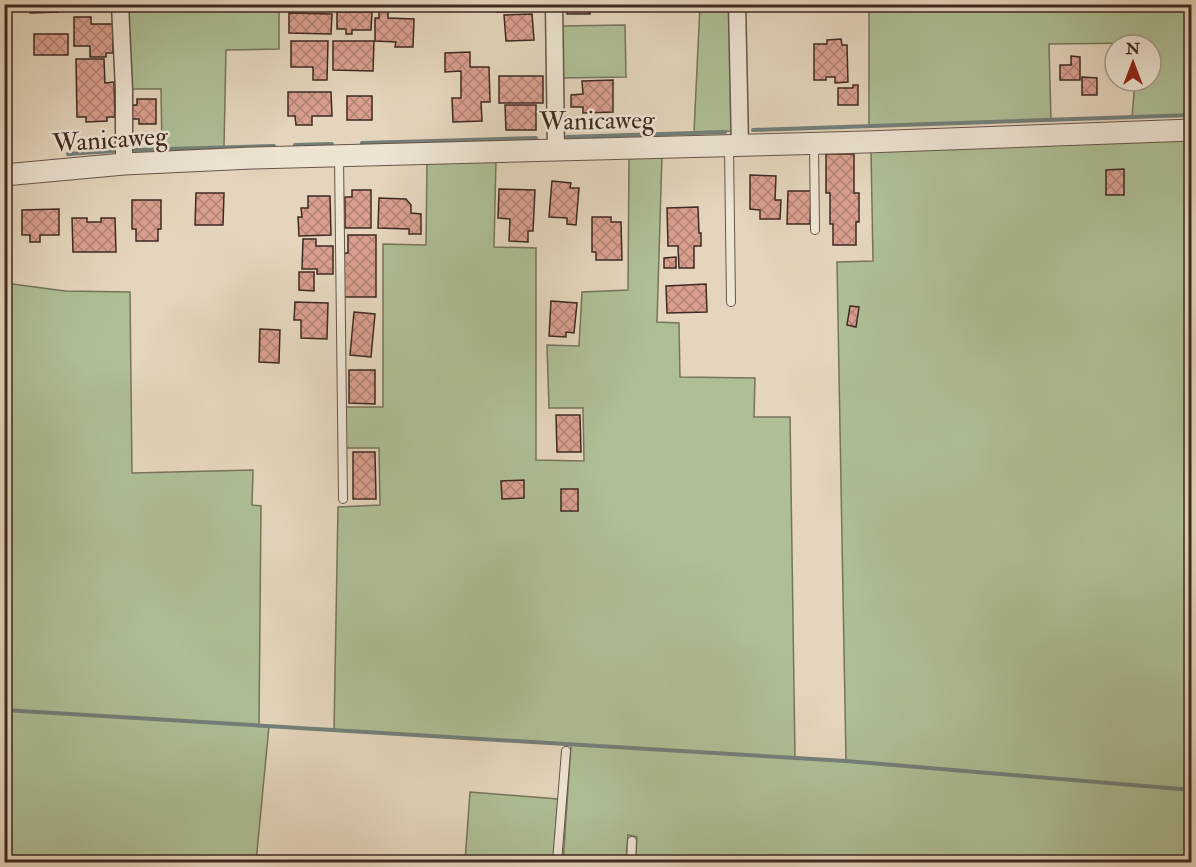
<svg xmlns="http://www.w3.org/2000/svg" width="1196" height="867" viewBox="0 0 1196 867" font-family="'IM FELL Double Pica',serif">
  <defs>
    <pattern id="building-cross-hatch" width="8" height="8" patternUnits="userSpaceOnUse" patternTransform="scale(1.5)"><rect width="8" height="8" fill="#d99f8f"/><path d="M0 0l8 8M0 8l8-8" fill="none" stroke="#b18274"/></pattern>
  </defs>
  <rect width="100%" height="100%" fill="#e4d5bc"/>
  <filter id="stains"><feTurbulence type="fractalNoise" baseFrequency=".00333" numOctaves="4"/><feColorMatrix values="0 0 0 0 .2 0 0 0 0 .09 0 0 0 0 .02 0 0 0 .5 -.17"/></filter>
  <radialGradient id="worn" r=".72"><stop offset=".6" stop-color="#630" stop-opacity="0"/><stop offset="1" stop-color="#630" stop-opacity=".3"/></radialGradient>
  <g fill="#aebe95" stroke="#76745b" stroke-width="1.5">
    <polygon points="129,5 279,5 279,49 226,50 224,147 162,149 161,89 129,89"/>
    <polygon points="700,5 732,5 733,131 694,132"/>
    <polygon points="869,5 1191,5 1191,115 1132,117 1135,81 1151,81 1151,45 1139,45 1138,43 1049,44 1051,120 869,126"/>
    <polygon points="625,25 626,77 561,78 559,26"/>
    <polygon points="1191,139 1192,790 1189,790 1184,862 635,862 637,837 628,835 626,862 563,862 571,745 334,730 338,507 380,505 379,448 346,448 345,407 383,407 383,244 426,245 427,163 496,160 494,247 536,248 536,460 584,461 583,408 549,408 547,345 579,346 582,292 628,290 629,155 662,155 657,322 679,323 680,377 755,378 754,417 790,417 795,757 846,761 837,262 873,261 871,150"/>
    <polygon points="5,283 65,291 130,292 132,473 253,470 252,505 261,506 259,725 269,726 256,862 5,862"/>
    <polygon points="470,792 558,799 553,862 465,862"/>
  </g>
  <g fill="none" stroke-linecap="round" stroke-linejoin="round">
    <g stroke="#737f79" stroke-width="4">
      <polyline points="753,130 1192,115"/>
      <polyline points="567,137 725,132"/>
      <polyline points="362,143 536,138"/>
      <polyline points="295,145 332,144"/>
      <polyline points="135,150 274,146"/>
      <polyline points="68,154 113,151"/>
      <polyline points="4,710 846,761 1192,790"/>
    </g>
  </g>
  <g fill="url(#building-cross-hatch)" stroke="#3f2a21" stroke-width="1.5">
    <polygon points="24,4 57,4 58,12 30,13 30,7 24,7"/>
    <polygon points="497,4 537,4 537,11 497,12"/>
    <rect x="567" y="4" width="23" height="10"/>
    <polygon points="379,11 388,11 388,18 414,19 413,47 395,47 396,42 375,41 375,18 379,18"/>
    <polygon points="337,12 372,12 371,30 352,30 352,34 346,34 346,29 337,29"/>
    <polygon points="289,13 332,14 331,34 289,33"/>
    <polygon points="532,14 534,40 506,41 504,15"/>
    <polygon points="74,17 91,17 91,24 113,24 113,53 106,53 106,57 90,57 90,46 74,46"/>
    <rect x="34" y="34" width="34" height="21"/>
    <polygon points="841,39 842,45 847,45 848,82 835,83 835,77 826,77 826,80 814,80 814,44 827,44 827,40"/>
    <polygon points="291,41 328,41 327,80 313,80 313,67 291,67"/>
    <polygon points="333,41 374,41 373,71 333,70"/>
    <polygon points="470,52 470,67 489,67 490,102 481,102 482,121 453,122 452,98 461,98 461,71 445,72 445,53"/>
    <polygon points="1071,56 1080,57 1080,80 1060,80 1060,65 1071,65"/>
    <polygon points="76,59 104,59 105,83 114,82 115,117 107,117 107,121 86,122 86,117 77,117"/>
    <rect x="499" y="76" width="44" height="27"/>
    <polygon points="1082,77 1097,78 1097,95 1082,95"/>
    <polygon points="613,80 613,112 583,113 583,107 571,107 571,95 583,94 582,81"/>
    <polygon points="853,85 858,85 858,105 838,105 838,88 853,88"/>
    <polygon points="288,92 331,92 332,116 312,116 312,125 296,125 295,116 288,116"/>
    <rect x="347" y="96" width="25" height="24"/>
    <polygon points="137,99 156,99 156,124 139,124 139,119 132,119 132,105 137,105"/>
    <polygon points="505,105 536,105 536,130 506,130"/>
    <polygon points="826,154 854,154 854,193 859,193 859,222 856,222 856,245 833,245 833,224 830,224 830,193 826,193"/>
    <polygon points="1124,169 1124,195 1106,195 1106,170"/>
    <polygon points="750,175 776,176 775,200 781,200 780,219 760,219 760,210 750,209"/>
    <polygon points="552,181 571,183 570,188 579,188 576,225 567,224 567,218 549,217"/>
    <polygon points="499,189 535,190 533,231 528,231 528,242 509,241 510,219 498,218"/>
    <polygon points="352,190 371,190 371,228 345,228 345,197 352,197"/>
    <polygon points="788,191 811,191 810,224 787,224"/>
    <polygon points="196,193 224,193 223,225 195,225"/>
    <polygon points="308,196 330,196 331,235 299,236 298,217 302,217 301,208 308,208"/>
    <polygon points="379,198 406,199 411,205 411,213 421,214 421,234 409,234 409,229 378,228"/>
    <polygon points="132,200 161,200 161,229 158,229 158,241 136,241 136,229 132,229"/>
    <polygon points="698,207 699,233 701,233 701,246 694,246 694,268 679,268 678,246 668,246 667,208"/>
    <polygon points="59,209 59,235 40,235 40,242 30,242 30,235 22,235 22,210"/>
    <polygon points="592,217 611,217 611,222 621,222 622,260 596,260 596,252 592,252"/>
    <polygon points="72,218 87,218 87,222 101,222 101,218 115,218 116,252 73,252"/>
    <polygon points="348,235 376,235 376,297 344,297 344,253 348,253"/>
    <polygon points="303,239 316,239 316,246 333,246 333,274 317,274 317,269 302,269"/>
    <polygon points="676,257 676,268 664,268 664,258"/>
    <polygon points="299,272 314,272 314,291 299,290"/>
    <polygon points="706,284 707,312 667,313 666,286"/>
    <polygon points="551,301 577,303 574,333 566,332 566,337 549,336"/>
    <polygon points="295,302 328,303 327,339 301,338 301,320 294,320"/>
    <polygon points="850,306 859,307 856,327 847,325"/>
    <polygon points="354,312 375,314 371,357 350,355"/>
    <polygon points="260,329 280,330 279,363 259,362"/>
    <polygon points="349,370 375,370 375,404 349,403"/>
    <polygon points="556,415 580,415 581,452 557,452"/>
    <polygon points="353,452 375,452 376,499 353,499"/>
    <polygon points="524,480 524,498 502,499 501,481"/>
    <rect x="561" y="489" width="17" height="22"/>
  </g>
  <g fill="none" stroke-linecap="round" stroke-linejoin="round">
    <defs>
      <g id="service">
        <polyline points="814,143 815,230"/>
        <polyline points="729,147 731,302"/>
        <polyline points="339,156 343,499"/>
        <polyline points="557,862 566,751"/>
        <polyline points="631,862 632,841"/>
      </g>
      <g id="minor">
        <polyline points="120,4 124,90 124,164"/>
        <polyline points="554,4 556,150"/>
        <polyline points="737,4 740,145"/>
      </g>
      <polyline id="tertiary" points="4,175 124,164 252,158 866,142 1192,130"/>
    </defs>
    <use href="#service" stroke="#685548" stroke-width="10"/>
    <use href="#minor" stroke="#685548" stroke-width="19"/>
    <use href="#tertiary" stroke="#685548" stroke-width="23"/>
    <use href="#service" stroke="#ede4d3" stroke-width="8"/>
    <use href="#minor" stroke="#ede4d3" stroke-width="16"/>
    <use href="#tertiary" stroke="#ede4d3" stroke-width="21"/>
  </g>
  <g text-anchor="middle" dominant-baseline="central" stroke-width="5" stroke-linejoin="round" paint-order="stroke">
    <g font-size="26" fill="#3f2a21" stroke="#ede4d3">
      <text transform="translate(597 121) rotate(-1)">Wanicaweg</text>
      <text transform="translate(110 140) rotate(-4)">Wanicaweg</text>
    </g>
  </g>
  <rect width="1196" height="867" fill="none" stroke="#e4d5bc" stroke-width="24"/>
  <rect x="6" y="6" width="1184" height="855" fill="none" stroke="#3f2a21" stroke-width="3"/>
  <rect x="12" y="12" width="1172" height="843" fill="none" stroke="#3f2a21" stroke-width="1.5"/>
  <g transform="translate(1133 63)"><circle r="28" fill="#ede4d3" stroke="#a79a8c" stroke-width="1.5"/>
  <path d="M0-4.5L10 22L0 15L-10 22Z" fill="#8f2418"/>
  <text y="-9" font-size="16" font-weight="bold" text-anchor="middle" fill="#3f2a21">N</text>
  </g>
  <rect width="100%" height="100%" filter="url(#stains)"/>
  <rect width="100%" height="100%" fill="url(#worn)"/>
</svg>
